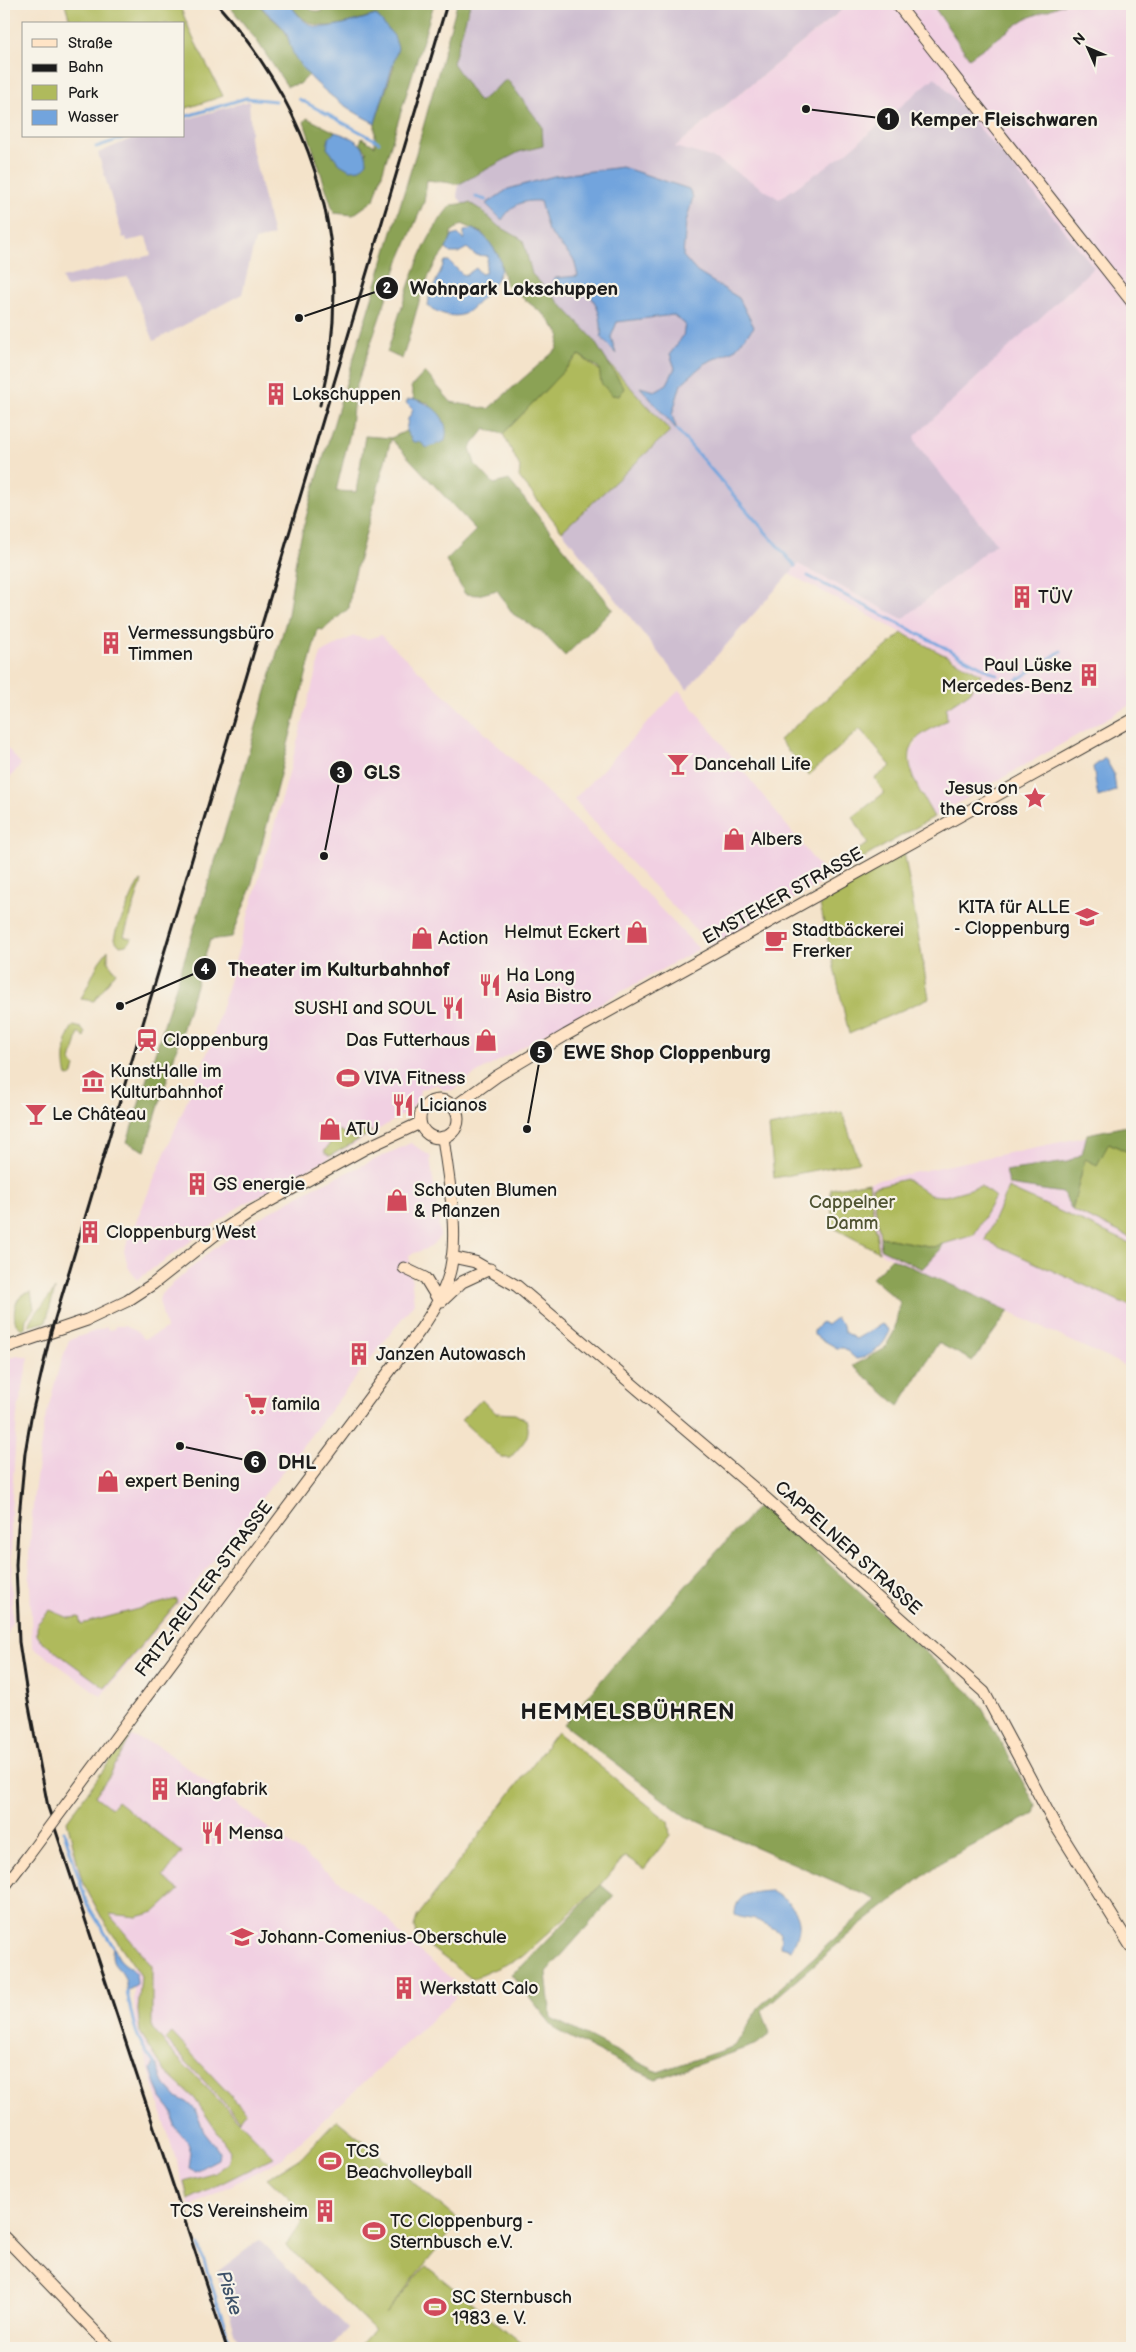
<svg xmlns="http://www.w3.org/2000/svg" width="1136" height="2352" viewBox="0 0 1136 2352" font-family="'Balsamiq Sans',sans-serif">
  <rect width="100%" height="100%" fill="#f7f3e8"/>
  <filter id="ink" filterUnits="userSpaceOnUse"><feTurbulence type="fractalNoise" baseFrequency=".02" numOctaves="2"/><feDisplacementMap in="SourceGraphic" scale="10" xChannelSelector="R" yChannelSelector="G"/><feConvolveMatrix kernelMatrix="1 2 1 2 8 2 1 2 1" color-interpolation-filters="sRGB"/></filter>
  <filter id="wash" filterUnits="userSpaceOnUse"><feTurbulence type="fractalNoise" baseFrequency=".0096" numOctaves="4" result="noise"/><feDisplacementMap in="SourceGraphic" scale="20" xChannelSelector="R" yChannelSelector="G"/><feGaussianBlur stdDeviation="1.12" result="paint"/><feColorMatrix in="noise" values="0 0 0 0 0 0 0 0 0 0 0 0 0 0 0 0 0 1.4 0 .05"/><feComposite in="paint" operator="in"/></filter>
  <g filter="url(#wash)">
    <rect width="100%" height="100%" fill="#f4e3ca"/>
    <g fill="#f1d0e2">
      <polygon points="849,4 1132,4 1132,704 934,817 911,773 911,751 919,737 947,720 946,708 970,692 981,674 789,574 687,689 562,531 669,431 457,196 459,184 675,147"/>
      <polygon points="381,635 567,811 699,949 550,1031 467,1079 454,1090 444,1090 437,1084 420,1090 419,1096 411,1110 351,1146 237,1208 137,1280 128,1267 124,1250 211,1044 285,788 321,653 354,636 367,639"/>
      <polygon points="679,690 822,870 824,882 711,945 631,863 574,799"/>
      <polygon points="4,744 21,764 4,785"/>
      <polygon points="1132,1127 1132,1369 879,1252 869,1182"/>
      <polygon points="411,1143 430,1156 440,1236 431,1247 409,1255 414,1303 197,1581 101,1696 32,1646 29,1555 34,1492 43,1428 58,1371 69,1340 107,1327 108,1330 114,1329 115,1326 124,1326 137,1331 144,1339 166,1329 159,1300 161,1294 212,1250 264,1215 313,1188"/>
      <polygon points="17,1355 29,1357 17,1415 11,1515 12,1622 5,1641 4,1360"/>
      <polygon points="131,1736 159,1746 388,1918 399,1934 453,1980 455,1998 281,2159 190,2207 135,2024 133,1961 101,1919 79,1877 67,1821"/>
    </g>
    <g fill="#cebed0">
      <polygon points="470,4 849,4 675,147 714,158 779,199 846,153 935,77 1002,154 1094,267 914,437 918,446 996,543 903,619 798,564 687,689 562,531 669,431 590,342 521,278 457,196 459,184 519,152 542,146 508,79 479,102 453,63"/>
      <polygon points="249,101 251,133 249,136 273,236 255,240 242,294 154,341 128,277 66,287 62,278 151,255 146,237 127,241 126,237 123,238 98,153 137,136 184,136 184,120"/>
      <polygon points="259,2240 348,2328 330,2348 240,2348 217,2272"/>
    </g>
    <g fill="#afba5c" stroke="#666b3c">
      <polygon points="65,4 179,4 193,38 223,96 184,109 184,24 66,24 70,21"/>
      <polygon points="579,355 623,388 607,361 670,431 562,531 519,477 520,467 503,434"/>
      <path d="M902,633L981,674L970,692L946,708L947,720C939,725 928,730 920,736C894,757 923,796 934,817L837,873L831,865L868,844L853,817L884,793L875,778L891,766L860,729L809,775L779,740Z"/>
      <polygon points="904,851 929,998 849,1034 820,905"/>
      <polygon points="142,881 124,936 132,939 126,945 120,946 114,939 116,931 138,883"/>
      <polygon points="108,950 108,962 116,972 94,1001 81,999 99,962"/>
      <path d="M74,1026L81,1028L85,1033L84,1038L79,1032L71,1061L75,1067L72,1076L68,1077C62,1069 65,1031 74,1026Z"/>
      <polygon points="842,1112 859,1162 774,1178 769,1127"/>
      <polygon points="369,1129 372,1132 330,1156 324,1152 339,1130 351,1138"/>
      <polygon points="1109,1143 1132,1154 1132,1238 1072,1210 1085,1158"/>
      <polygon points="906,1179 930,1195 945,1196 981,1186 995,1197 974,1235 933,1247 880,1237 872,1187"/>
      <polygon points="869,1182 879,1252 832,1227 831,1189"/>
      <polygon points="1008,1188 1132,1244 1132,1307 985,1240"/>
      <path d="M55,1289L46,1322L30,1326C29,1317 50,1299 55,1289Z"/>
      <path d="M31,1292L34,1309L26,1319L25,1328L22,1329L16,1324C12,1311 15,1294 31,1292Z"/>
      <path d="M482,1399L496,1413L515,1414L526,1420C533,1437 521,1445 510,1458H502L461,1420Z"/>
      <polygon points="176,1599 177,1603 105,1688 41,1641 37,1635 37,1624 50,1610 69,1618 79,1617 81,1624"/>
      <polygon points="557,1732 668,1821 670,1835 644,1869 625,1856 601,1885 522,1957 472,1979 418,1938 414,1927 417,1917"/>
      <polygon points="129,1734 131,1736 110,1775 95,1796 111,1808 117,1801 182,1852 163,1877 179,1890 155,1912 137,1917 109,1914 152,1966 152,2028 169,2049 274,2157 188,2200 184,2181 215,2172 227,2164 230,2151 195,2099 164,2070 140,2032 138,2010 141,1976 103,1920 82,1881 67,1821"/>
      <polygon points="172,2033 246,2112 240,2120 165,2039"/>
      <path d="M337,2120L460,2221L385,2314L426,2266L528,2348H358L374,2329L291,2250L287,2245C291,2234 301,2228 303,2216L295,2204L267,2178L302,2157Z"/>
    </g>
    <g fill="#8ba254" stroke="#545f38">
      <polygon points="228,4 259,4 265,12 284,29 296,58 309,75 300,84 287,86 257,41"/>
      <path d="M290,4H306L311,10L322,12L321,4H434L374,200L353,215L334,213L304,122L307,118L335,132L329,138L327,148L340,164L367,152L360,143L362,138L375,146V123L394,66L376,15C341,23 314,40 290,4Z"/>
      <path d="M457,4H470L453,63L479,102L507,79L542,126L543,146L519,152L459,184L427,180L424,202L399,261L355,390L350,433L336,491L356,492L365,436L391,438L406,431L413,442L429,403L414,399L411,387L425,372L451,402L488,409L557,349L560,335L546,316L506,285L498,254L482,233L462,224L451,232C453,244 439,256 434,266C418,294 413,329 402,359L387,352C404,303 417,245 451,205L470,203L481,210L497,225L523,240L532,274L591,336L624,388L619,396L612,395L601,383L599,368L579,355L503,434L485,429L470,448L475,464L494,484L509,480L613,609L565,656L543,633L513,614L497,590L478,595L465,594L446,560L476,530L391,439L352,585L349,608L323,630L318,629L250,890L232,937L210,940L145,1151L127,1142L244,769L288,614L297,552L312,495L416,153Z"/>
      <polygon points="932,4 1064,4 1025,19 969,58"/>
      <polygon points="1132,1125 1132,1154 1109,1143 1097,1165 1085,1159 1072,1210 1063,1193 1009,1185 1005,1171 1067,1162 1082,1154 1087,1134"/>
      <polygon points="880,1237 933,1247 943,1244 941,1249 922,1269 881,1249"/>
      <polygon points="892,1258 1009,1311 973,1361 938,1343 899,1406 853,1366 884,1349 894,1332 900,1302 872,1278"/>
      <polygon points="761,1503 977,1699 1036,1806 1034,1814 943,1861 855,1929 762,2010 770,2034 757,2044 656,2079 620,2063 556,2030 511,1974 521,1967 601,1885 614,1896 546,1973 551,2018 658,2072 735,2046 760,2006 877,1900 685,1816 564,1725 614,1665"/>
    </g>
    <g fill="#72a4dd" stroke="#47607c">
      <path d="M260,4H290C295,12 303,22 313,26C325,31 362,19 376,15L394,36L398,48L375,123C347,110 311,84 295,57C290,49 289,36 284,29C276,19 266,14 260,4Z"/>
      <path d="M335,132C352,137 366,143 367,162L360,169L350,170L340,164L327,148L329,138Z"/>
      <path d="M622,167L689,189L693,197L686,222L683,256L697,272L739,298L754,327L734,350L705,363L681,384L672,415L677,430L640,387L655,391L667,384L675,368L670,354L683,336L685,324L673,315L617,322L611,337L616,354L601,337C603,316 596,303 585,286L560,287L552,280L555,278L578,276L574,260L548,231L540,201C521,200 512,205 502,220L486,204L508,189L554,176Z"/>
      <path d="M472,229C482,233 486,237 492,246C496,252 501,258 501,266C502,279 475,308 464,314C454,319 436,313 428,306L429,297L445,261H449L462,274L466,275L476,268L481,274L485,273L488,256L475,255L467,248L458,253H450L446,249L452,236L458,234L464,240V231Z"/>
      <path d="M414,399C433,404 451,419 445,441L427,448L420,442H413L406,431L408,419L413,410L406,403L408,400Z"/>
      <polygon points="1105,758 1114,774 1116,791 1098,797 1093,767"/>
      <path d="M836,1318L843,1325L844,1332L856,1339L882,1324L889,1330C887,1345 869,1358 856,1359L844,1348H837L814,1335V1331L821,1322L827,1325Z"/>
      <path d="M771,1891C797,1906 808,1920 791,1950L780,1947L781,1933C773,1928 760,1920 751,1919C745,1918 741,1918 735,1915C735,1893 753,1892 771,1891Z"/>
      <path d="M113,1946C116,1950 116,1954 119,1958C128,1970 137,1965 137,1985L127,1991C126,1988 126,1982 125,1979C119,1964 109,1969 113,1946Z"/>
      <polygon points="154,2063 157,2065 165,2085 176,2097 187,2102 195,2109 204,2132 219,2151 218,2159 195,2171 189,2168 191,2152 188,2143 174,2126 173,2113 161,2098 151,2070"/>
    </g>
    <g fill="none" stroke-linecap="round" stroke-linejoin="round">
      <g stroke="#72a4dd" stroke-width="3">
        <polyline points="299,99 379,142"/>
        <polyline points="184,117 246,98 275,101"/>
        <polyline points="96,147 129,136"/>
        <polyline points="476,197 486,200"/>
        <polyline points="677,430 795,566"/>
        <polyline points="808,576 997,675"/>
        <polyline points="1014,682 1061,651"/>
        <polyline points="64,1831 87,1904 113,1946"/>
        <path d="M127,1991C133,2022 134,2037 154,2063"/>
        <polyline points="199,2246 232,2348"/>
      </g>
    </g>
  </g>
  <g filter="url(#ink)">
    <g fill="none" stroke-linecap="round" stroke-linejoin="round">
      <defs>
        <g id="secondary">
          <polyline points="897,4 1132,302"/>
          <circle cx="439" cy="1119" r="19"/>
          <polyline points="454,1107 497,1076 566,1035 1132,720"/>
          <polyline points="452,1257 475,1262 517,1286 761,1494 984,1692 1054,1823 1132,1948"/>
          <polyline points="404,1268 425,1278 439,1301"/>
          <polyline points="442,1301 462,1282 490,1269"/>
          <polyline points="4,1348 87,1320 127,1301 153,1284 215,1235 250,1212 366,1148 420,1123"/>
          <path d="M134,1713L421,1329C432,1313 442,1297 448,1278C461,1238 448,1179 443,1137"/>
          <polyline points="4,1887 28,1856"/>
          <polyline points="4,2237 111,2348"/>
        </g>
      </defs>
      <use href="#secondary" stroke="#3c3a36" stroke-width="13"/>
      <use href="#secondary" stroke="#ffe4c6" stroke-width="11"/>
      <g stroke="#1c1c1c" stroke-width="3">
        <path d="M217,4C319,119 357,254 320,405"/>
        <polyline points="227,2348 48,1807 28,1701 19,1642 16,1565 18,1528 25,1453 31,1418 51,1332 447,4"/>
      </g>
      <defs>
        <polyline id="secondary-bridge" points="28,1856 134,1713"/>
      </defs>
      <use href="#secondary-bridge" stroke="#3c3a36" stroke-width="13" stroke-linecap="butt"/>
      <use href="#secondary-bridge" stroke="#ffe4c6" stroke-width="11"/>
    </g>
  </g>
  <defs>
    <symbol id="building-bare" viewBox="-9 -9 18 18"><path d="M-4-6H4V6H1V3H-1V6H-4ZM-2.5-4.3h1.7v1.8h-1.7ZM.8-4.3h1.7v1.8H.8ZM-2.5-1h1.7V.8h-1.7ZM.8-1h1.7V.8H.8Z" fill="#d1495b" stroke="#f7f3e8" stroke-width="2.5" paint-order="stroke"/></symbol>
    <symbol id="bar-bare" viewBox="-9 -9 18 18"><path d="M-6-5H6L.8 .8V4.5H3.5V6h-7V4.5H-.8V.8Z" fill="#d1495b" stroke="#f7f3e8" stroke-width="2.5" paint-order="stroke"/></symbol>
    <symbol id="sight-bare" viewBox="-9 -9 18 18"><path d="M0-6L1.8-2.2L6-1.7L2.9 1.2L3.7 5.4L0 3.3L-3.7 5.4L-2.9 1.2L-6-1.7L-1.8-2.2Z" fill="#d1495b" stroke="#f7f3e8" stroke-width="2.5" paint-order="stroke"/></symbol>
    <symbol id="shop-bare" viewBox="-9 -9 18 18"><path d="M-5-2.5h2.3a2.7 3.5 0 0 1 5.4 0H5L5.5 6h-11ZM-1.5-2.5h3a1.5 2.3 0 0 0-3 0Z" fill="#d1495b" stroke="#f7f3e8" stroke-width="2.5" paint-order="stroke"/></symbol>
    <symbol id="school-bare" viewBox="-9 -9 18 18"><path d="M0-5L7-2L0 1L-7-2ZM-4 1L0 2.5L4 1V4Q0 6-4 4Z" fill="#d1495b" stroke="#f7f3e8" stroke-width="2.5" paint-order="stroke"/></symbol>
    <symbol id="cafe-bare" viewBox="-9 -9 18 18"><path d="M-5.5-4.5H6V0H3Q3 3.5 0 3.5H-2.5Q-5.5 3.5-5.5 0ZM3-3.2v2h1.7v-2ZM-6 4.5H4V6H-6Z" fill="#d1495b" stroke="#f7f3e8" stroke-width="2.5" paint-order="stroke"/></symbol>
    <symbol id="restaurant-bare" viewBox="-9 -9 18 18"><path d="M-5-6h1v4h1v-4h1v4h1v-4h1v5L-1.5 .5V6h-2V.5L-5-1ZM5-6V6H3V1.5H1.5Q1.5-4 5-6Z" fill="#d1495b" stroke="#f7f3e8" stroke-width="2.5" paint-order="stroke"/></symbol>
    <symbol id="station-bare" viewBox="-9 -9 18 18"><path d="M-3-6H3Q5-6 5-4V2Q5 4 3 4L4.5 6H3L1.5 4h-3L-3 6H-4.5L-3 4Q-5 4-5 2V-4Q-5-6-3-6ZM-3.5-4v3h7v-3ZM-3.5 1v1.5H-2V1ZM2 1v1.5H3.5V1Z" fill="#d1495b" stroke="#f7f3e8" stroke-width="2.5" paint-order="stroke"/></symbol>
    <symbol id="stadium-bare" viewBox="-9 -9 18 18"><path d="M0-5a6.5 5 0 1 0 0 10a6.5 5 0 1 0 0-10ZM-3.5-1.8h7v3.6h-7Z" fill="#d1495b" stroke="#f7f3e8" stroke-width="2.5" paint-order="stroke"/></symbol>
    <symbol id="museum-bare" viewBox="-9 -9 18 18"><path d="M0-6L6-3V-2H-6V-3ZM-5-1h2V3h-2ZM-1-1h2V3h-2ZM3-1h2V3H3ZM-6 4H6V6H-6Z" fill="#d1495b" stroke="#f7f3e8" stroke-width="2.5" paint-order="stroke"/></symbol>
    <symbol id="supermarket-bare" viewBox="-9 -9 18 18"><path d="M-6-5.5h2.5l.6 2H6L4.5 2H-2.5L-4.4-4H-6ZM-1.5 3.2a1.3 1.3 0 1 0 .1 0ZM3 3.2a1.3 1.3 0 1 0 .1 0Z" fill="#d1495b" stroke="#f7f3e8" stroke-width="2.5" paint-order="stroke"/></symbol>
  </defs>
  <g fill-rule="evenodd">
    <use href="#building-bare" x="260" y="378" width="32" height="32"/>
    <use href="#building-bare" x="1006" y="581" width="32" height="32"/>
    <use href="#building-bare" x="95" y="627" width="32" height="32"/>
    <use href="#building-bare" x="1073" y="659" width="32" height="32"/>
    <use href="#bar-bare" x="662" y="748" width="32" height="32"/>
    <use href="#sight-bare" x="1019" y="782" width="32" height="32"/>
    <use href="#shop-bare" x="718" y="823" width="32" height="32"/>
    <use href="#school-bare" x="1071" y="901" width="32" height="32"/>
    <use href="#shop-bare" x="621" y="916" width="32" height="32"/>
    <use href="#shop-bare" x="406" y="922" width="32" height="32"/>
    <use href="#cafe-bare" x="760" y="924" width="32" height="32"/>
    <use href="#restaurant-bare" x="474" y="969" width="32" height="32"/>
    <use href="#restaurant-bare" x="437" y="992" width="32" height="32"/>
    <use href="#station-bare" x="131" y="1024" width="32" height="32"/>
    <use href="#shop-bare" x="470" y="1024" width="32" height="32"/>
    <use href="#stadium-bare" x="332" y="1062" width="32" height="32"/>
    <use href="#museum-bare" x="77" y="1065" width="32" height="32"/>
    <use href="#restaurant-bare" x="387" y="1089" width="32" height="32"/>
    <use href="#bar-bare" x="20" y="1098" width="32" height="32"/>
    <use href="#shop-bare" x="314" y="1113" width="32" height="32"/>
    <use href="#building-bare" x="181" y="1168" width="32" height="32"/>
    <use href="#shop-bare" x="381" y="1184" width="32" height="32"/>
    <use href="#building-bare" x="74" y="1216" width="32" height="32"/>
    <use href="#building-bare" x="343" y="1338" width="32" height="32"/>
    <use href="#supermarket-bare" x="240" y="1388" width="32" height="32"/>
    <use href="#shop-bare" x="92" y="1465" width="32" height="32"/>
    <use href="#building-bare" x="144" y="1773" width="32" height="32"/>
    <use href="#restaurant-bare" x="196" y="1817" width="32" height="32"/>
    <use href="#school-bare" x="226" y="1921" width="32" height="32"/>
    <use href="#building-bare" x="388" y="1972" width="32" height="32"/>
    <use href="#stadium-bare" x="314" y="2145" width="32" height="32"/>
    <use href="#building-bare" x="309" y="2195" width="32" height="32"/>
    <use href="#stadium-bare" x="358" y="2215" width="32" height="32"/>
    <use href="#stadium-bare" x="419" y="2291" width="32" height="32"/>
  </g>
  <g text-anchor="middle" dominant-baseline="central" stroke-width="4.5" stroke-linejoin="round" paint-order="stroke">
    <g font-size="18" fill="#1c1c1c" stroke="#f7f3e8" text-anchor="start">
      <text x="292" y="394">Lokschuppen</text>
      <text x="1038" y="597">TÜV</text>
      <text x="128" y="633">Vermessungsbüro<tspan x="128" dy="21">Timmen</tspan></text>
      <text x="1072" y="665" text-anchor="end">Paul Lüske<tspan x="1072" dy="21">Mercedes-Benz</tspan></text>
      <text x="694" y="764">Dancehall Life</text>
      <text x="1018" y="788" text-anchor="end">Jesus on<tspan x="1018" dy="21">the Cross</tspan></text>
      <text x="751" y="839">Albers</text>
      <text x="1070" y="907" text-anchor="end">KITA für ALLE<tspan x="1070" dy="21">- Cloppenburg</tspan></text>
      <text x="792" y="930">Stadtbäckerei<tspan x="792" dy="21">Frerker</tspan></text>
      <text x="620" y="932" text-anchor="end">Helmut Eckert</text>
      <text x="438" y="938">Action</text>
      <text x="506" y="975">Ha Long<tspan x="506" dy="21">Asia Bistro</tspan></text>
      <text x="436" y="1008" text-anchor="end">SUSHI and SOUL</text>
      <text x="163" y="1040">Cloppenburg</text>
      <text x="470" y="1040" text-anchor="end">Das Futterhaus</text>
      <text x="110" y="1071">KunstHalle im<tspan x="110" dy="21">Kulturbahnhof</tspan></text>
      <text x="364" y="1078">VIVA Fitness</text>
      <text x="419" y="1105">Licianos</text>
      <text x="52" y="1114">Le Château</text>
      <text x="346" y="1129">ATU</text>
      <text x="213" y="1184">GS energie</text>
      <text x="414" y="1190">Schouten Blumen<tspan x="414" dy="21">&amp; Pflanzen</tspan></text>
      <text x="106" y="1232">Cloppenburg West</text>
      <text x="376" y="1354">Janzen Autowasch</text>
      <text x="272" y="1404">famila</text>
      <text x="125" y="1481">expert Bening</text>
      <text x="176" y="1789">Klangfabrik</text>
      <text x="228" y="1833">Mensa</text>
      <text x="258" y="1937">Johann-Comenius-Oberschule</text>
      <text x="420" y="1988">Werkstatt Calo</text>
      <text x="346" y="2151">TCS<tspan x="346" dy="21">Beachvolleyball</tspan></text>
      <text x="308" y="2211" text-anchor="end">TCS Vereinsheim</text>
      <text x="390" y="2221">TC Cloppenburg -<tspan x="390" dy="21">Sternbusch e.V.</tspan></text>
      <text x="452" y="2297">SC Sternbusch<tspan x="452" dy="21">1983 e. V.</tspan></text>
    </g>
    <g font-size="18" fill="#1c1c1c" stroke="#f7f3e8">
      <text transform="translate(783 896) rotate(-29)">EMSTEKER STRASSE</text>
      <text transform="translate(848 1548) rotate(42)">CAPPELNER STRASSE</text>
      <text transform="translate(204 1589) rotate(-53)">FRITZ-REUTER-STRASSE</text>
    </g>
    <g font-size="18" fill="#4f5332" stroke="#f7f3e8">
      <text x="852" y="1202">Cappelner<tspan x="852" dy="21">Damm</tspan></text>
    </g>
    <g font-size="19" font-style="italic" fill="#3e5269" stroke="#f7f3e8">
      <text transform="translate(229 2293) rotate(72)">Piske</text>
    </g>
    <g font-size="22" font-weight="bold" letter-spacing="1" fill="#1c1c1c" stroke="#f7f3e8">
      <text x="628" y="1712">HEMMELSBÜHREN</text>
    </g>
  </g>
  <path fill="none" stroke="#1c1c1c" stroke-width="2" d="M806 109L888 119M299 318L387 288M324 856L341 772M120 1006L205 969M527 1129L541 1052M180 1446L255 1462"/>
  <g fill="#1c1c1c" stroke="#f7f3e8" stroke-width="2">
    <circle cx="806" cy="109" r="5"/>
    <circle cx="299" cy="318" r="5"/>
    <circle cx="324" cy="856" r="5"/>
    <circle cx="120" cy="1006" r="5"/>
    <circle cx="527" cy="1129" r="5"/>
    <circle cx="180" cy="1446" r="5"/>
    <circle cx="888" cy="119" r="12"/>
    <circle cx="387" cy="288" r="12"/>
    <circle cx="341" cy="772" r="12"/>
    <circle cx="205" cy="969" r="12"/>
    <circle cx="541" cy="1052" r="12"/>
    <circle cx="255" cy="1462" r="12"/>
  </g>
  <g font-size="15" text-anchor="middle" font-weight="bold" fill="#fff">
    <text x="888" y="124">1</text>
    <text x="387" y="293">2</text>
    <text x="341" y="778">3</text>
    <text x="205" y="974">4</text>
    <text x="541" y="1058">5</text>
    <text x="255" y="1467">6</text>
  </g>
  <g font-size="19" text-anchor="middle" font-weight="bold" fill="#1c1c1c" stroke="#f7f3e8" stroke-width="4.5" stroke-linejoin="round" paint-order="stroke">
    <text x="1004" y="126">Kemper Fleischwaren</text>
    <text x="514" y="295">Wohnpark Lokschuppen</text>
    <text x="382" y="779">GLS</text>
    <text x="339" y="976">Theater im Kulturbahnhof</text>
    <text x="667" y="1059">EWE Shop Cloppenburg</text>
    <text x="297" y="1469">DHL</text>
  </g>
  <rect width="1136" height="2352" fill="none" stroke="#f7f3e8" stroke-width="20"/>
  <rect x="22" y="22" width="162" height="115" fill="#f7f3e8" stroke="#9f9d96"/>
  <rect x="32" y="39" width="25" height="8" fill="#ffe4c6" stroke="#9f9d96"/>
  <text x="68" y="48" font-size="15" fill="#1c1c1c">Straße</text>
  <rect x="32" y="64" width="25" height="8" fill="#1c1c1c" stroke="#9f9d96"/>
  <text x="68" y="72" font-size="15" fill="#1c1c1c">Bahn</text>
  <rect x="32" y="85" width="25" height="15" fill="#afba5c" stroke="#9f9d96"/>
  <text x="68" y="98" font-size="15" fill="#1c1c1c">Park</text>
  <rect x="32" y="110" width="25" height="15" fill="#72a4dd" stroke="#9f9d96"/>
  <text x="68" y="122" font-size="15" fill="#1c1c1c">Wasser</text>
  <g transform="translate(1088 48) rotate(315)" stroke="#f7f3e8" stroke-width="4" paint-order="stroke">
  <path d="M0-4L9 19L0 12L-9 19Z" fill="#1c1c1c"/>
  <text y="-8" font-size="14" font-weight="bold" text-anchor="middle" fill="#1c1c1c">N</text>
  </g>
</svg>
